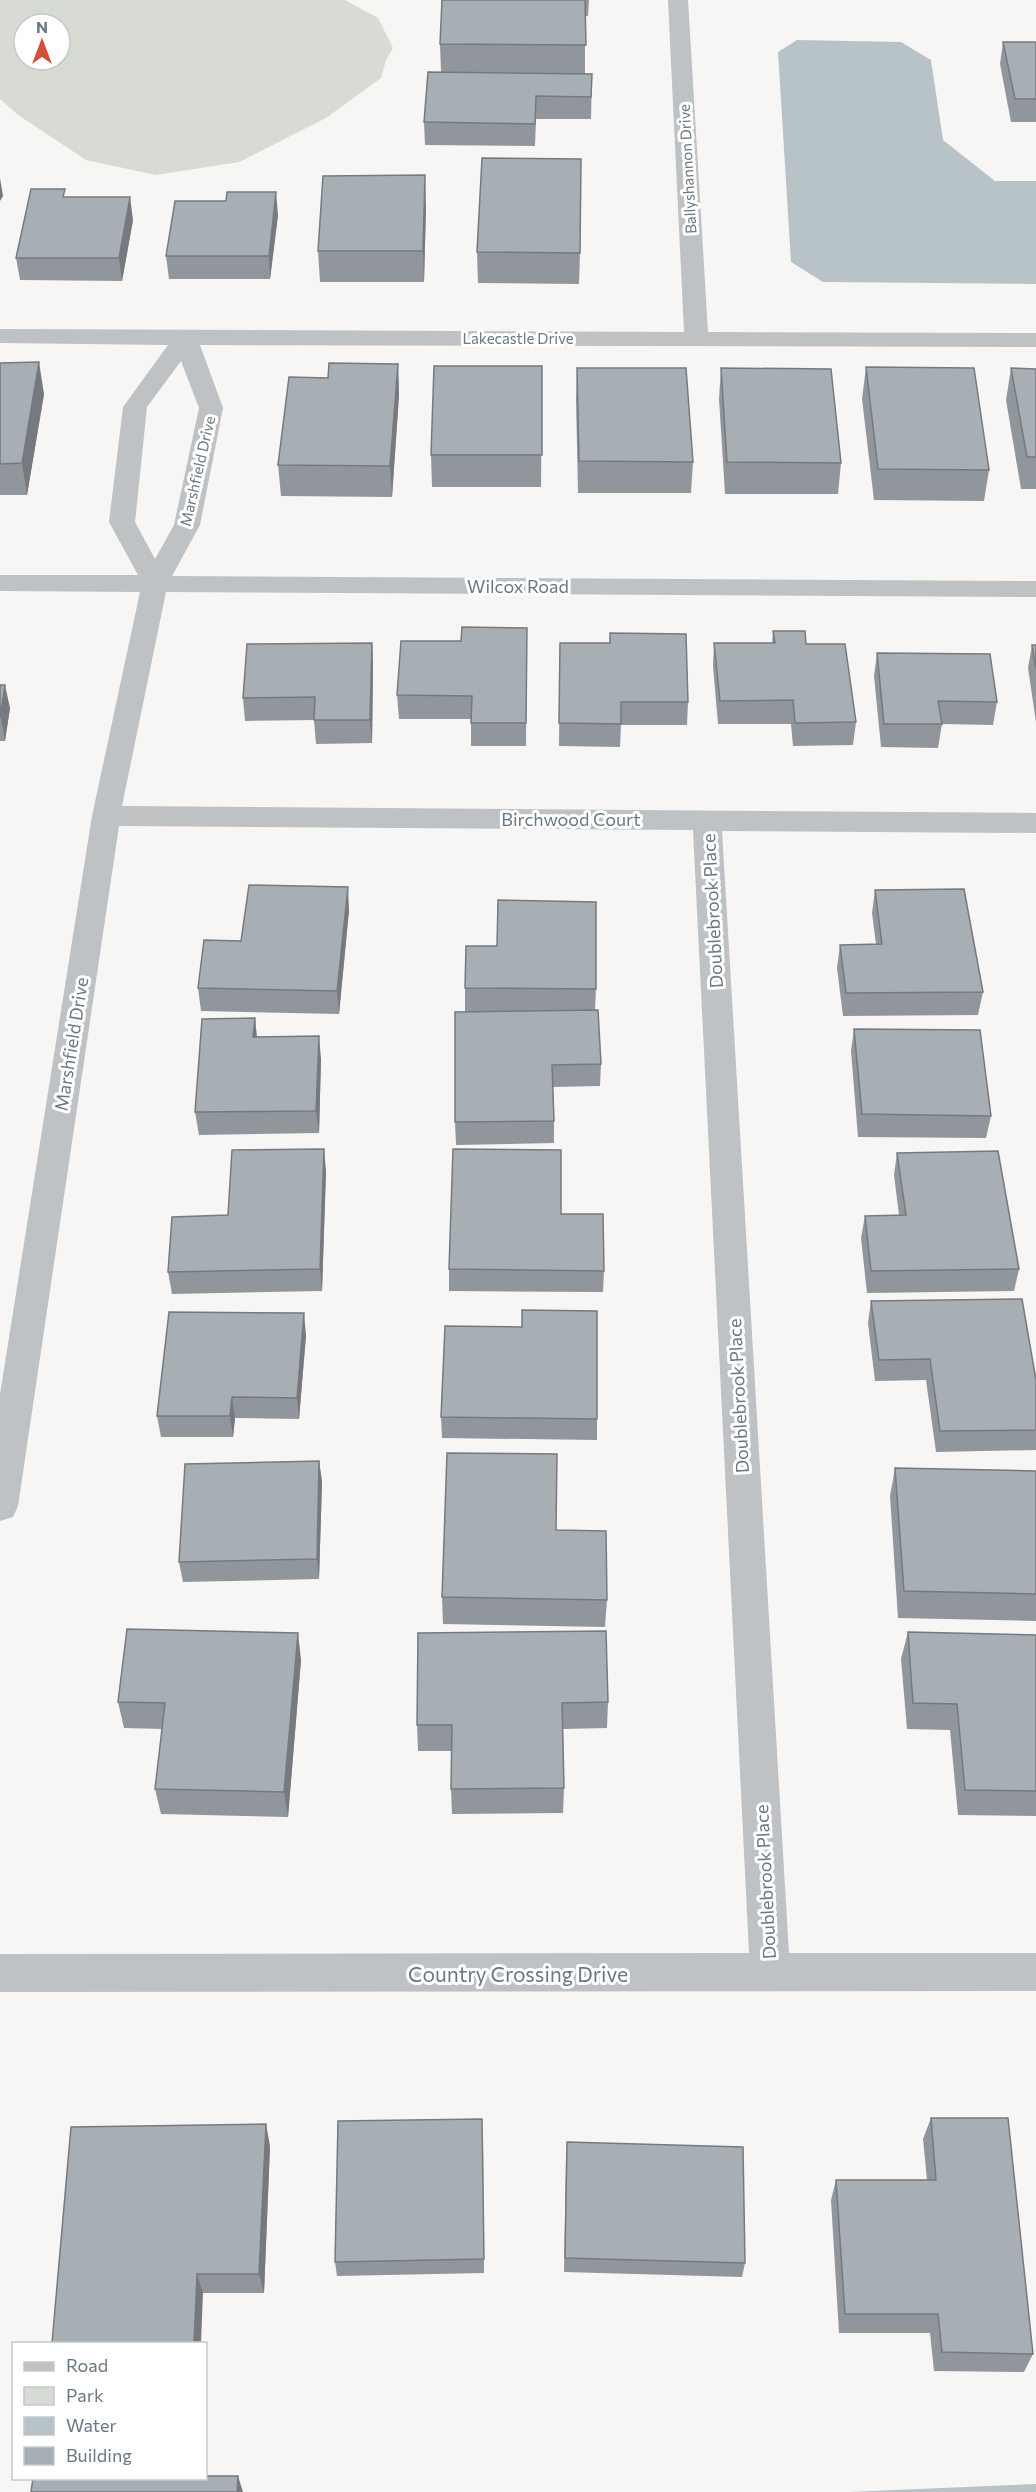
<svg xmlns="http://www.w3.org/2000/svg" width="1036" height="2492" viewBox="0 0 1036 2492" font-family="Commissioner,sans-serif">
  <rect width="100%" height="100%" fill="#f7f6f4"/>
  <path fill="#d7dbd3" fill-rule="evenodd" d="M0,0H345L378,18L393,48L386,60L381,78L326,118L239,162L156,175L86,160L18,115L0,99ZM24,24H60V60H24Z"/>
  <g fill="#b8c3c7">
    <polygon points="797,40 901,42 931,60 943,140 995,181 1036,181 1036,284 823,282 791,262 778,52"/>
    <polygon points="1036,2484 1036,2492 849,2492"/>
  </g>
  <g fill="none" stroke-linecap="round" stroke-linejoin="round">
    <path fill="#bec2c5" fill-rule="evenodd" d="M668,0H688L708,332L1036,333V347L200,345L223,408L200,525L172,576L1036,581V597L166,592L122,806L1036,813V833L722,831L789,1953H1036V1991L0,1992V1954L749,1953L693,830L119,826L18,1506L13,1517L0,1521V1394L92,816L140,592L0,591V575H138L109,522L123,407L168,345L0,343V329L684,332ZM181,361L199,408L174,525L155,559L135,522L147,407Z"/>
  </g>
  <g fill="#90969b">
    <polygon points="442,0 589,0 588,16 585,16 585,74 592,74 591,119 536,119 535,146 425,145 424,122 441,72 440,44"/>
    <polygon points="1003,42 1036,42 1036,122 1011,122 1000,64"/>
    <polygon points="66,197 133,220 122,281 20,280 16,258"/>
    <polygon points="426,206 424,282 320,282 318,251"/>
    <polygon points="278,215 270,279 169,279 166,256"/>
    <polygon points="477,252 580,253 579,284 478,283"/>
    <polygon points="0,363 44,394 27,495 0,495"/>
    <polygon points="398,364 399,395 392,497 281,496 278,465 328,378"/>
    <polygon points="542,366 541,487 432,487 431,455"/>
    <polygon points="866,367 989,470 984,501 874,500 862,399"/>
    <polygon points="577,368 693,462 691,493 578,493 576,399"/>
    <polygon points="721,368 841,463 838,494 725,494 719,399"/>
    <polygon points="1011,368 1036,369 1036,489 1021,489 1006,400"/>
    <polygon points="527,628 526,746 471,746 471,719 399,719 397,695 461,641"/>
    <polygon points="773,631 806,644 856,722 853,745 793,746 791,724 718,724 713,666 714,643 772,643"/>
    <polygon points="372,643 373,666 372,743 316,744 314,720 245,721 243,698"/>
    <polygon points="560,643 688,702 687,725 621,725 620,747 559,746"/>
    <polygon points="1032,645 1036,645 1036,722 1028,668"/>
    <polygon points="877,653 997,702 993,725 942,724 938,748 881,747 874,676"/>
    <polygon points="0,685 10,708 5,741 0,741"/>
    <polygon points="875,890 983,992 978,1015 843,1016 837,968 840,945 876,944 872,913"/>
    <polygon points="349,910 339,1014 201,1011 198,988 241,941"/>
    <polygon points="465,988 596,989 595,1010 601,1064 600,1086 553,1087 554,1121 554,1143 456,1145 455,1122 526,1011 465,1011"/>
    <polygon points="255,1018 257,1037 321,1059 319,1133 199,1135 195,1112"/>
    <polygon points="854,1029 991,1116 986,1138 858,1137 851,1051"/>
    <polygon points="897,1153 1019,1269 1014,1291 867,1293 861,1238 865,1216 899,1215 894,1175"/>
    <polygon points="326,1171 322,1291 172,1294 168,1272"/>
    <polygon points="561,1214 604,1271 603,1292 449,1291 449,1269"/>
    <polygon points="871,1301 1036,1380 1036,1450 936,1452 926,1380 875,1381 868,1323"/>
    <polygon points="306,1335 299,1419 235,1418 233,1437 161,1437 157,1416"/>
    <polygon points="441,1417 597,1419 597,1440 442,1438"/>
    <polygon points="319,1461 322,1482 319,1579 183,1582 179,1562"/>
    <polygon points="895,1468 1036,1471 1036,1621 898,1618 890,1496"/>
    <polygon points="442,1597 607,1600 605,1627 443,1624"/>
    <polygon points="908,1632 1036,1635 1036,1816 958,1815 950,1730 907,1729 901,1659"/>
    <polygon points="418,1633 608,1702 607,1728 563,1729 564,1788 563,1813 452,1814 451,1789 452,1751 418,1751 417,1725"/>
    <polygon points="301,1660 288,1817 161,1814 155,1789 162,1729 124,1728 118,1702"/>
    <polygon points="931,2118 1033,2354 1024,2372 934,2371 930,2333 839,2333 831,2200 836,2180 927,2180 923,2139"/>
    <polygon points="483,2134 484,2273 337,2276 335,2262"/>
    <polygon points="270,2146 264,2293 203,2293 52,2343"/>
    <polygon points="566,2158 745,2263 742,2277 564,2272"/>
  </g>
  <g fill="#767a7e">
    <polygon points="425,175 426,206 424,282 423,251"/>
    <polygon points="0,178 3,196 0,201"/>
    <polygon points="276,192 278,215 270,279 269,256"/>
    <polygon points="130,197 133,220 122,281 119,258"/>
    <polygon points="39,362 44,394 27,495 22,463"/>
    <polygon points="398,364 399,395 392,497 390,466"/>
    <polygon points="372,643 373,666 372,743 370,720"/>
    <polygon points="5,685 10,708 5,741 1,718"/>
    <polygon points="348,887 349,910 339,1014 337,991"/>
    <polygon points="255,1018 257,1041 253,1037"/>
    <polygon points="319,1036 321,1059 319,1133 316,1111"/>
    <polygon points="324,1149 326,1171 322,1291 320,1269"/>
    <polygon points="304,1313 306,1335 299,1419 297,1398"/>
    <polygon points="232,1397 235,1418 233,1437 230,1416"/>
    <polygon points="319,1461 322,1482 319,1579 317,1559"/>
    <polygon points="298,1633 301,1660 288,1817 284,1792"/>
    <polygon points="266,2124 270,2146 264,2293 259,2274"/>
    <polygon points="197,2274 203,2293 201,2343 194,2343"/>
    <polygon points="238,2476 243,2492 237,2492"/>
  </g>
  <g fill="#a8afb4" stroke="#767a7e" stroke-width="1.5">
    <polygon points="442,0 585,0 586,45 440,44"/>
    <polygon points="1003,42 1036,42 1036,99 1015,99"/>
    <polygon points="428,72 592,74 591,97 536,96 535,124 424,122"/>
    <polygon points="482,158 581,159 580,253 477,252"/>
    <polygon points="425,175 423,251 318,251 323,176"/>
    <polygon points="31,189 65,189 63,197 130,197 119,258 16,258"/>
    <polygon points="227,192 276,192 269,256 166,256 175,201 226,201"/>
    <polygon points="39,362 22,463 0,464 0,363"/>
    <polygon points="329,363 398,364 390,466 278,465 289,377 328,378"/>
    <polygon points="434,366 542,366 542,455 431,455"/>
    <polygon points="866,367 974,368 989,470 878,469"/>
    <polygon points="577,368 686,368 693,462 579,461"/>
    <polygon points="721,368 831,369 841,463 727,462"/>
    <polygon points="1011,368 1036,369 1036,457 1027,457"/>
    <polygon points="462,627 527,628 526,723 471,723 472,696 397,695 401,641 461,641"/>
    <polygon points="773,631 805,631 806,644 845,644 856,722 795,723 793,700 720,701 714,643 775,643"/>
    <polygon points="610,633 686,634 688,702 621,702 621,724 559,723 560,643 610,643"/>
    <polygon points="372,643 370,720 314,720 315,697 243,698 247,644"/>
    <polygon points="1032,645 1036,645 1036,669"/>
    <polygon points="877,653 990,654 997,702 938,701 942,724 884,724"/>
    <polygon points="0,685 5,685 0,718"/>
    <polygon points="249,885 348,887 337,991 198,988 204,940 241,941"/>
    <polygon points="964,889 983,992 846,993 840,945 882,944 875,890"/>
    <polygon points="498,900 596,902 596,989 465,988 466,946 497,946"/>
    <polygon points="598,1010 601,1064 552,1065 554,1121 455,1122 455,1012"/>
    <polygon points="255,1018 253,1037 319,1036 316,1111 195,1112 202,1019"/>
    <polygon points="854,1029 980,1030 991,1116 862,1114"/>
    <polygon points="324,1149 320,1269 168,1272 172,1217 228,1215 232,1150"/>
    <polygon points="453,1149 561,1150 561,1214 603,1214 604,1271 449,1269"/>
    <polygon points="998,1151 1019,1269 871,1271 865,1216 906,1215 897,1153"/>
    <polygon points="1022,1299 1036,1380 1036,1430 940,1431 930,1359 879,1360 871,1301"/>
    <polygon points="522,1310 597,1311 597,1419 441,1417 445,1326 522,1327"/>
    <polygon points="169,1312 304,1313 297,1398 232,1397 230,1416 157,1416"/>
    <polygon points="447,1453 557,1454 556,1530 606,1531 607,1600 442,1597"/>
    <polygon points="319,1461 317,1559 179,1562 185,1464"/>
    <polygon points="895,1468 1036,1471 1036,1594 904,1591"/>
    <polygon points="127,1629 298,1633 284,1792 155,1789 165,1703 118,1702"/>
    <polygon points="606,1631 608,1702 562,1703 564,1788 451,1789 452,1725 417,1725 418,1633"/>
    <polygon points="908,1632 1036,1635 1036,1791 965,1790 957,1704 913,1703"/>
    <polygon points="931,2118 1008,2118 1033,2354 942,2352 938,2314 845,2314 836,2180 936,2180"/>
    <polygon points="482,2119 484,2259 335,2262 338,2121"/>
    <polygon points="266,2124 259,2274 197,2274 194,2343 52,2343 71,2127"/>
    <polygon points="567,2142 743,2147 745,2263 565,2258"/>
    <polygon points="206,2476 238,2476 237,2492 31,2492 33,2478 206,2478"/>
  </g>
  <g text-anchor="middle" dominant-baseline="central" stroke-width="6" stroke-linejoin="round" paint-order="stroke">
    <g font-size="15" fill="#697882" stroke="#fff">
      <text transform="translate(687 169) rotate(-93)">Ballyshannon Drive</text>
      <text x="518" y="338">Lakecastle Drive</text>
      <text transform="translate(197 471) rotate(-77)">Marshfield Drive</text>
    </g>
    <g font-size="18" fill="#697882" stroke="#fff">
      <text x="518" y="586">Wilcox Road</text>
      <text x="571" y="819">Birchwood Court</text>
      <text transform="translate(712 911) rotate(-93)">Doublebrook Place</text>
      <text transform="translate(71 1044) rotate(-81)">Marshfield Drive</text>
      <text transform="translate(738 1396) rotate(-93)">Doublebrook Place</text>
      <text transform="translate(765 1882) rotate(-93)">Doublebrook Place</text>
    </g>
    <g font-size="21" fill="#697882" stroke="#fff">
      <text x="518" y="1973">Country Crossing Drive</text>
    </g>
  </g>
  <rect x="12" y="2342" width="195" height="138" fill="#ffffff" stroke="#c3c9cd" stroke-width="1.5"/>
  <rect x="24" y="2362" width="30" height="9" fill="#bec2c5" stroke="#c3c9cd" stroke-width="1.5"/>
  <text x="66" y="2372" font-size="18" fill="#697882">Road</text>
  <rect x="24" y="2387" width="30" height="18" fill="#d7dbd3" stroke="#c3c9cd" stroke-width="1.5"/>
  <text x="66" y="2402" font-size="18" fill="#697882">Park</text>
  <rect x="24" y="2417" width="30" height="18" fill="#b8c3c7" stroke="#c3c9cd" stroke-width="1.5"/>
  <text x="66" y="2432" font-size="18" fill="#697882">Water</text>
  <rect x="24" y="2447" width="30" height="18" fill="#a8afb4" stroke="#c3c9cd" stroke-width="1.5"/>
  <text x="66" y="2462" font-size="18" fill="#697882">Building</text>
  <g transform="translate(42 42)"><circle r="28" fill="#ffffff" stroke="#c3c9cd" stroke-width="1.5"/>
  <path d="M0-4.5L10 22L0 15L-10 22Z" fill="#d15239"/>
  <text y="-9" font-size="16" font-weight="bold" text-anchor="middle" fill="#697882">N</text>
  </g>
</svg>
